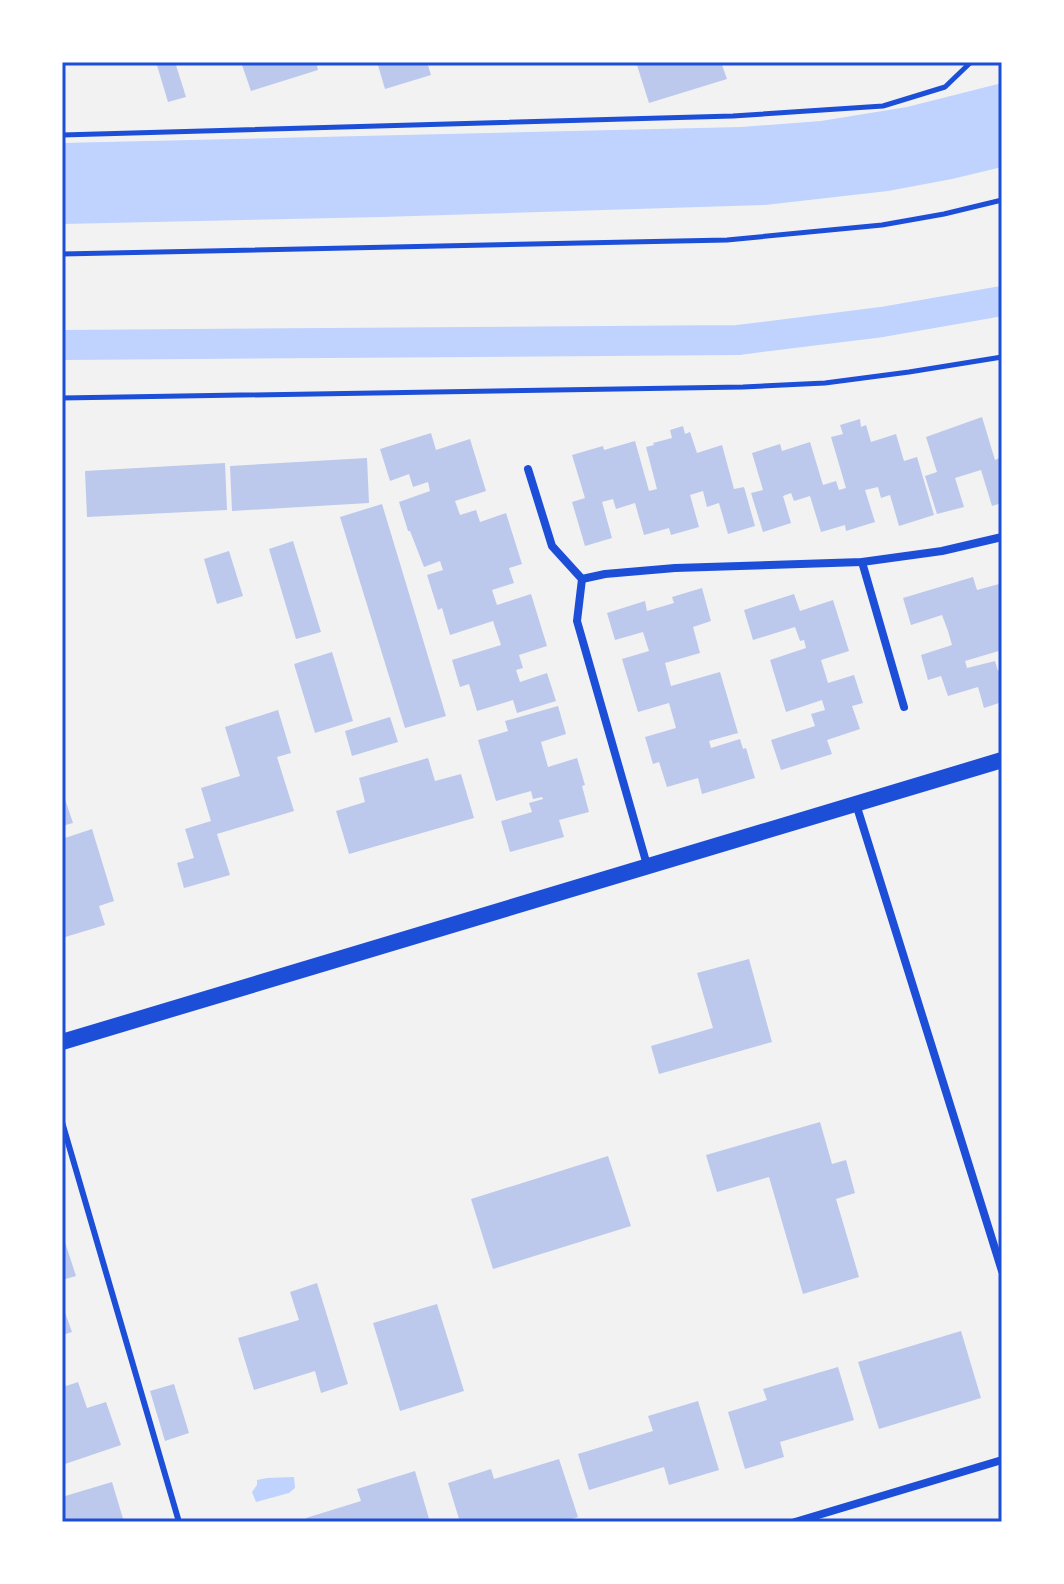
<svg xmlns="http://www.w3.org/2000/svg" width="1064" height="1584" viewBox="0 0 1064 1584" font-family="Raleway,sans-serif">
  <rect width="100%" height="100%" fill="#f2f2f2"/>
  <g fill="#bfd3fe">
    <polygon points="1002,83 1002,167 952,179 888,191 765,205 382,217 62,224 62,143 741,127 821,121 907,107"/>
    <polygon points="294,1477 295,1488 289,1493 256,1502 252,1492 257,1485 257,1480 267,1478"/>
  </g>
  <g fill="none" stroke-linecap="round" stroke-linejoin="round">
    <polyline stroke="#bfd3fe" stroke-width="30" points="62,345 738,340 882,322 1002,301"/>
  </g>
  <g fill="#bdc9ec">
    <polygon points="156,62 175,62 186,97 168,102"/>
    <polygon points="241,62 316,62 318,70 251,91"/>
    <polygon points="377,62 427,62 431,75 385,89"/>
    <polygon points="636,62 721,62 727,79 649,103"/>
    <polygon points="982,417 995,460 1002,457 1002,503 992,506 981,470 955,478 964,507 937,514 925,476 937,472 926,437"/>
    <polygon points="860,419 861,427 866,425 871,442 896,434 904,461 917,457 934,515 899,526 890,495 881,498 878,487 865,490 875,522 846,531 845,525 821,532 810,496 794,501 791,493 783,496 791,523 763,532 751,493 763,490 752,453 780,444 782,451 810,442 823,485 836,481 839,490 846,488 831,437 843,434 840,425"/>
    <polygon points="683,426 685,434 690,432 697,453 722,445 734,489 744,487 755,526 728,534 719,503 707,507 703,491 690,495 699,527 671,535 669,528 644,535 635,503 616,509 613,499 602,502 612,538 585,546 572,502 585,498 572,455 603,446 604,450 635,441 649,491 657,489 646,447 654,445 653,443 672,438 670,430"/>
    <polygon points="431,433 436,450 470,439 486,491 455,501 460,515 476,510 480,522 506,513 522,564 509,568 514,583 492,590 497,605 531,594 547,646 519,655 523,668 516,670 520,682 547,673 556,701 517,713 513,700 477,711 469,684 460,687 452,660 501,645 493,621 450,635 442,608 438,610 427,575 443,570 440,561 424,567 410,531 408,531 399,502 430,491 428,482 413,487 409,474 390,481 380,449"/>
    <polygon points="367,458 369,503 232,511 230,466"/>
    <polygon points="225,463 227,510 87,517 85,471"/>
    <polygon points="382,504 446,716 405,728 340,517"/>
    <polygon points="293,541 321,632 296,639 269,549"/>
    <polygon points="229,551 243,596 217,604 204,559"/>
    <polygon points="973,577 977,590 999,584 1002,595 1002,650 965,661 967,668 995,661 998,671 1002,670 1002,702 984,708 978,687 948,696 941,676 928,680 921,655 952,645 948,631 942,615 911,625 903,598"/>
    <polygon points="702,588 711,621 693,627 700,653 665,663 671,686 720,672 738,733 709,741 711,748 740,739 743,749 746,748 755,778 702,794 698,778 667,787 659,762 653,764 645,737 676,728 669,703 638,712 622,659 649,651 643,632 615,640 607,613 645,601 647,611 674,603 672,597"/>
    <polygon points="794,594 800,611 833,600 849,651 821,660 828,683 854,675 863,703 852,706 860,729 827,740 832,754 781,770 771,740 815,726 811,714 825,710 822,700 786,712 770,660 806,648 804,640 800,641 795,627 753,640 744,610"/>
    <polygon points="332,652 353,721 315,733 294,664"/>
    <polygon points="558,706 566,734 541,742 548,767 577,758 585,785 582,786 589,812 559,820 564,837 510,852 501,821 532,812 529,803 543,799 542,797 533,799 531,791 496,801 478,740 508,731 505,721"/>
    <polygon points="278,710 291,753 277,757 294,811 217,834 230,875 184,888 177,863 194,858 185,829 211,821 201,788 240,776 225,727"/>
    <polygon points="390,717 398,742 352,756 345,731"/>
    <polygon points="428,758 435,781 461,774 474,818 349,854 336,811 365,802 359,778"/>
    <polygon points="62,790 73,823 62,826"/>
    <polygon points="92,829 114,901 99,906 105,925 62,938 62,839"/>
    <polygon points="749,959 772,1042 659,1074 651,1046 713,1028 697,973"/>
    <polygon points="820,1122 832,1164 846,1160 855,1193 836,1199 859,1277 803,1294 769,1177 717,1192 706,1155"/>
    <polygon points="608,1156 631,1226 493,1269 471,1199"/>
    <polygon points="65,1242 76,1276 62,1280 62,1243"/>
    <polygon points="317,1283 348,1384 321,1393 315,1371 254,1390 238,1338 299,1320 290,1292"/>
    <polygon points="62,1304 72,1332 62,1335"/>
    <polygon points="437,1304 464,1391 400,1411 373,1323"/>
    <polygon points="961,1331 981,1398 879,1429 858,1362"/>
    <polygon points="838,1367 854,1420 780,1442 784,1457 745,1469 728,1412 767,1400 763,1389"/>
    <polygon points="62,1378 66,1386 78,1382 87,1408 106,1402 121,1445 62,1465"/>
    <polygon points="174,1384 189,1433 165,1441 150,1391"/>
    <polygon points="698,1401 719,1470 669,1485 664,1467 589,1490 578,1454 653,1431 648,1416"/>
    <polygon points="559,1459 578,1517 560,1522 460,1522 448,1483 491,1469 494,1479"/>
    <polygon points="415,1471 430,1522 308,1522 306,1518 361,1501 357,1489"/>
    <polygon points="112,1482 124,1522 65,1522 62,1512 62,1497"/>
  </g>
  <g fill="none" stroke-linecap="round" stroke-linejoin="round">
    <g stroke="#1d4ed8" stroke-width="5">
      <polyline points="62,135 733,116 883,106 945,87 970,63 974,62"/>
      <polyline points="62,254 727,240 882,225 944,214 1002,200"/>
      <polyline points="62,398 743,387 825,383 909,372 1002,357"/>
    </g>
    <polyline stroke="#1d4ed8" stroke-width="6" points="62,1122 179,1522"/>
    <g stroke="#1d4ed8" stroke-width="8">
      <polyline points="528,469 552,546 582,579 577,621 647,865"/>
      <polyline points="862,562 904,707"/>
      <polyline points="582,579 605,574 675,568 862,562 942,551 1002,537"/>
      <polyline points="856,804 1002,1271"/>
      <polyline points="795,1522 1002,1460"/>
    </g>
    <polyline stroke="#1d4ed8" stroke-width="16" points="62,1042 1002,760"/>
  </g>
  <rect width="1064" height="1584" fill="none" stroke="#ffffff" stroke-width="128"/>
  <rect x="64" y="64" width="936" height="1456" fill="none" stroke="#1d4ed8" stroke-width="3"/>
</svg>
